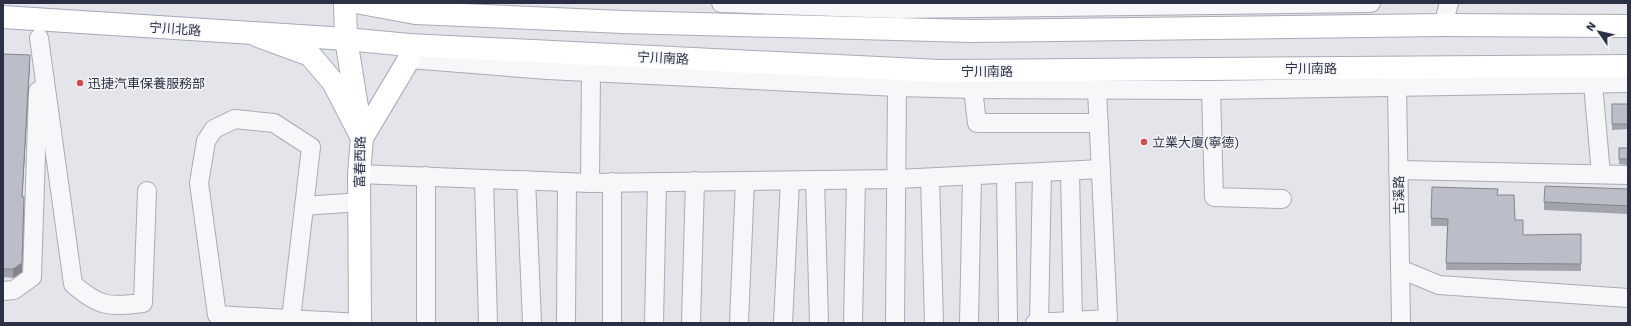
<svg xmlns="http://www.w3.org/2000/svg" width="1631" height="326" viewBox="0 0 1631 326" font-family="'Work Sans','Noto Sans SC',sans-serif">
  <rect width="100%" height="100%" fill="#e4e5eb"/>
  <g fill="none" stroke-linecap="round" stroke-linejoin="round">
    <defs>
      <g id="minor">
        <polyline points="721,3 898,9 1371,3"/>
        <polyline points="1443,25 1449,3"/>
        <path d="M39,38L73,284C99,307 109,307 143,303L147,191"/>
        <polyline points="409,59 547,70 897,87 973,89 1211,90 1628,83"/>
        <polyline points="1398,76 1397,87 1401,323"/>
        <polyline points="1593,84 1601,174"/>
        <polyline points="973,89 977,123 1099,123"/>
        <polyline points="1211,90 1214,197 1282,199"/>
        <polyline points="1398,170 1628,175"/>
        <polyline points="1070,171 1073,321"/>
        <polyline points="359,174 590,183 897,179 1101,169"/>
        <polyline points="1006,174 1008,323"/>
        <polyline points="930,178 934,323"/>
        <polyline points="484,179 488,323"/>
        <polyline points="526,180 532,323"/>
        <polyline points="815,180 819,323"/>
        <polyline points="612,182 612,323"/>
        <polyline points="590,183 591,71"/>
        <polyline points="304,206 360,202"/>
        <polyline points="1400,269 1439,285 1628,298"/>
        <polyline points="3,291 14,290 32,277 38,91"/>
        <polyline points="291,319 311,147 274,123 235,119 214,129 206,141 199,183 217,315 360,323"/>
        <polyline points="426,323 426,176"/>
        <polyline points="566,323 567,182"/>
        <polyline points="654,323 657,182"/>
        <polyline points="691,323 695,181"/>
        <polyline points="739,323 745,181"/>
        <polyline points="783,323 790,181"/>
        <polyline points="853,323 856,180"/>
        <polyline points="895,323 897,87"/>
        <polyline points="969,323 972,176"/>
        <polyline points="1035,323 1108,319 1097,90"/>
        <polyline points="1039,323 1042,172"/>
      </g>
      <g id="secondary">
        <polyline points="345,3 346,39 362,138 359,174 360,323"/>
        <polyline points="361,3 415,13 623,22 971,31 1443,25 1628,26"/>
        <polyline points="258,36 310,55 333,82 362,138 409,59 409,45"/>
        <polyline points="346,39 409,45 939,71 1628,66"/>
      </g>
      <polyline id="primary" points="3,17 346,39"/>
    </defs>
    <use href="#minor" stroke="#a9abb6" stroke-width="20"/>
    <use href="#secondary" stroke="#a9abb6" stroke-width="24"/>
    <use href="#primary" stroke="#a3a8b7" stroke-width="24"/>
    <use href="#minor" stroke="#f7f7fa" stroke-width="18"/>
    <use href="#secondary" stroke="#fff" stroke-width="22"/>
    <use href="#primary" stroke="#fff" stroke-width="22"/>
  </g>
  <g fill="#a1a3ad">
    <polygon points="3,54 30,63 22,197 24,205 22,272 13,278 3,277"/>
    <polygon points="1612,104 1628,104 1628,129 1612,130"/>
    <polygon points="1619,148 1628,148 1628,165 1619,164"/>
    <polygon points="1628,189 1628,214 1544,210 1544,202"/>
    <polygon points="1498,195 1515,220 1523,235 1581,234 1581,271 1446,270 1447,226 1431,226 1431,218"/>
  </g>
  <g fill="#83858d">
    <polygon points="30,55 30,63 22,205 22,197"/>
    <polygon points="24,205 22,272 13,278 13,269"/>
  </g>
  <g fill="#bbbec9" stroke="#83858d">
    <polygon points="3,54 30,55 22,197 24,197 22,263 13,269 3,269"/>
    <rect x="1612" y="104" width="16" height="20"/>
    <rect x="1619" y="148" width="9" height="11"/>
    <polygon points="1545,186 1628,189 1628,206 1544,202"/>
    <polygon points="1432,187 1498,189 1497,195 1514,195 1515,220 1523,220 1523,235 1581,234 1581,264 1446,263 1448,219 1431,218"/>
  </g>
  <g fill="#ce4c4b" stroke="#f4f5f9" stroke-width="1.5">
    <circle cx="80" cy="83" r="4"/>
    <circle cx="1144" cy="142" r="4"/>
  </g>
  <g text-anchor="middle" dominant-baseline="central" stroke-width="3" stroke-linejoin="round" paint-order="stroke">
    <g font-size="13" fill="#2b3044" stroke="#f4f5f9">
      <text transform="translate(175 29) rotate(4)">宁川北路</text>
      <text transform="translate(663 58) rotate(3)">宁川南路</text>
      <text x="1311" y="68">宁川南路</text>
      <text x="987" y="71">宁川南路</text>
      <text transform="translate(360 162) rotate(-89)">富春西路</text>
      <text transform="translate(1399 195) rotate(-91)">古溪路</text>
    </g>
    <g font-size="13" fill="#2b3044" stroke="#f4f5f9" text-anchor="start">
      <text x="88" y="83">迅捷汽車保養服務部</text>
      <text x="1152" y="142">立業大廈(寧德)</text>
    </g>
  </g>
  <rect width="1631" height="326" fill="none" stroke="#2b3044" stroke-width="8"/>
  <g transform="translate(1599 32) rotate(304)" stroke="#f4f5f9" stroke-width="3" paint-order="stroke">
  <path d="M0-3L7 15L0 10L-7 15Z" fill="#2b3044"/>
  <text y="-6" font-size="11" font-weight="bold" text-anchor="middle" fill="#2b3044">N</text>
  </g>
</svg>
